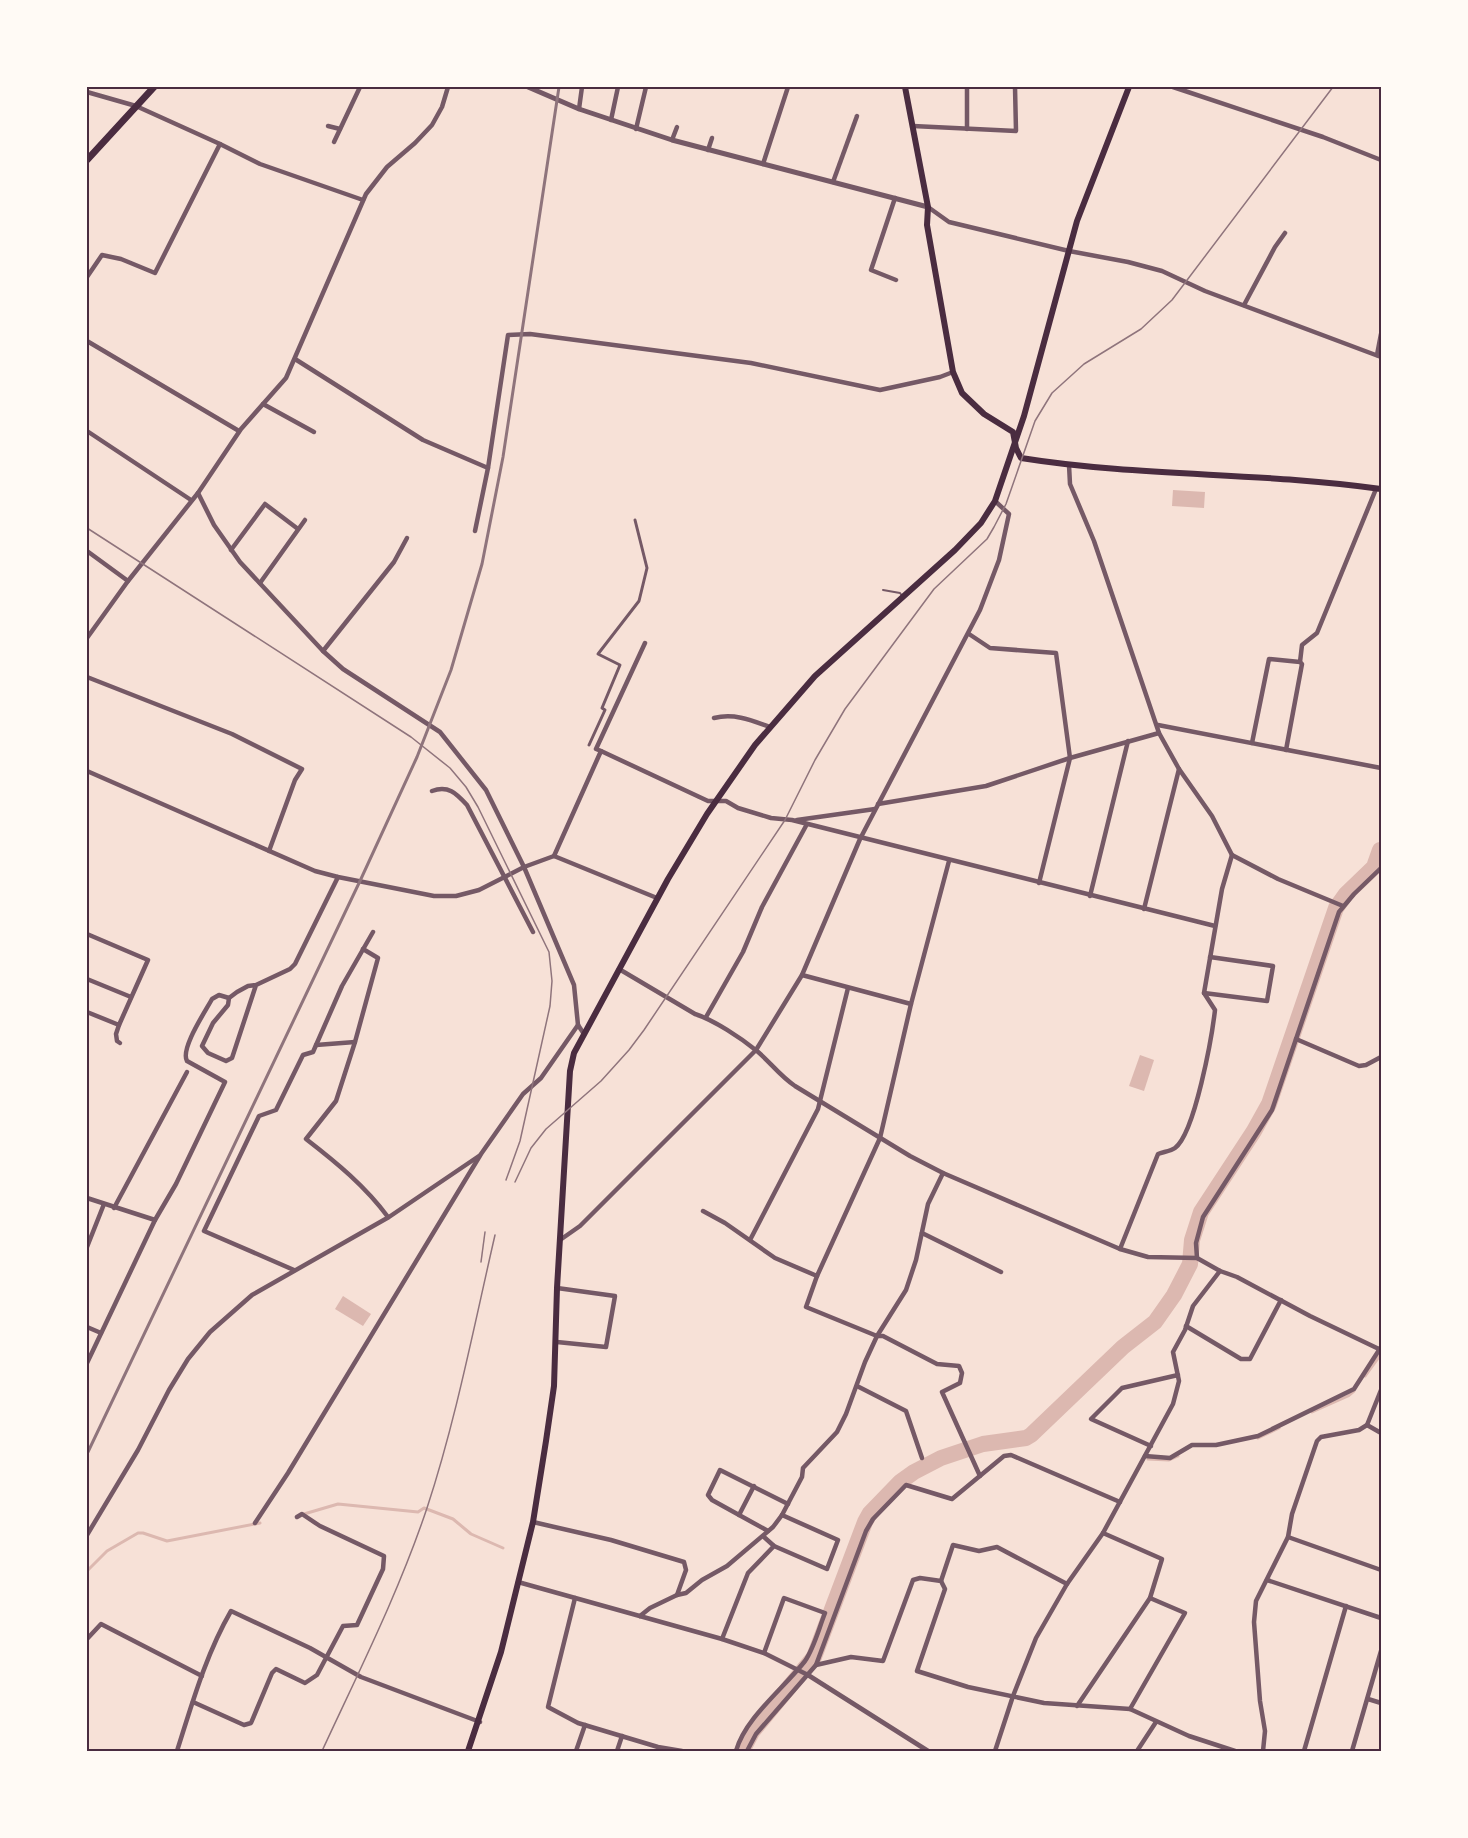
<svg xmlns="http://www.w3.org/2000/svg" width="1468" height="1838" viewBox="0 0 1468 1838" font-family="'Space Grotesk',sans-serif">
  <rect width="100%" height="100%" fill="#f7e1d7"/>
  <g fill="#dcb8b0">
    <polygon points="1173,490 1205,492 1204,508 1172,506"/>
    <polygon points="1140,1055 1154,1060 1144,1091 1129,1086"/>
    <polygon points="343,1296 371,1314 363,1326 335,1309"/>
  </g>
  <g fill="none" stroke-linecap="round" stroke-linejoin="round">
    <g stroke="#dcb8b0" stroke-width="3">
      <polyline points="1365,1376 1381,1354"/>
      <polyline points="1312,1412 1348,1396 1354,1391"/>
      <polyline points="1258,1438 1279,1428"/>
      <polyline points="1148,1459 1169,1460 1178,1456"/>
      <polyline points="304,1514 338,1504 418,1512 424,1508 453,1519 471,1534 503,1548"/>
      <polyline points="87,1571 107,1551 138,1533 143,1533 167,1541 260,1523"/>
    </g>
    <polyline stroke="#dcb8b0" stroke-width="16" points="742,1751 752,1732 814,1657 865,1522 870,1513 900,1482 914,1472 941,1458 983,1444 1026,1438 1031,1435 1123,1347 1155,1322 1174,1295 1190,1264 1192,1240 1201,1212 1254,1131 1269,1104 1336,908 1346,894 1374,867 1380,850"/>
    <polyline stroke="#755966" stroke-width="2" points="883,590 900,593 903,597"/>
    <polyline stroke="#755966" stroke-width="3" points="589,745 605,710 602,708 620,665 598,654 639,601 647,568 635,520"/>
    <g stroke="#755966" stroke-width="4.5">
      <polyline points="967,87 967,129"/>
      <polyline points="1173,87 1323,137 1381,160"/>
      <polyline points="87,92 136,106 220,144 260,164 363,200"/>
      <polyline points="579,109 582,87"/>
      <polyline points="611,120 618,87"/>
      <polyline points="328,126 340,129"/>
      <polyline points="913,126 1016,131 1015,87"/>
      <polyline points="636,129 646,87"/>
      <polyline points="672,140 677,127"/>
      <polyline points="334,142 360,87"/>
      <polyline points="708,150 712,138"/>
      <polyline points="763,164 788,87"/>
      <polyline points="833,182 857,116"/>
      <polyline points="895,198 871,270 896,280"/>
      <polyline points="928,207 949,222 1069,251 1128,262 1162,271 1205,291 1381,357"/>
      <polyline points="87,277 102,255 121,259 155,273 220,144"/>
      <polyline points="1244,305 1275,247 1285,233"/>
      <polyline points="87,341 239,431"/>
      <polyline points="1377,355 1381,334"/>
      <polyline points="295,359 423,440 488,468"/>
      <polyline points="263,404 314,432"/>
      <polyline points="87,431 191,500"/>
      <polyline points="1069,465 1070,484 1094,541 1159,733 1179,769 1212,816 1232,855 1278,879 1343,906"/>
      <polyline points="198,493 214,525 240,562 323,651 343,669 440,732 486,790 524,867 574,985 578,1025 584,1034"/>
      <polyline points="475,531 488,468 508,335 530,334 751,363 880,390 940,377 953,372"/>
      <polyline points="231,550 265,504 298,529"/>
      <polyline points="87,551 128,581"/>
      <polyline points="260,583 305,520"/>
      <polyline points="969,634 990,648 1056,653 1070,758 1039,883"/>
      <polyline points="87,638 128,581 198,493 241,429 286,378 366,194 387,167 415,143 432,125 442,107 448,87"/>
      <polyline points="645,643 596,749 601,751 708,801 726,801 738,808 771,818 792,820 1215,926"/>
      <polyline points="323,651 394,562 407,538"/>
      <polyline points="1300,662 1302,645 1317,633 1376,489"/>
      <polyline points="87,677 232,734 302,769 295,780 269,851"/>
      <path d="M714,718C734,713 751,720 770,727"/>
      <polyline points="1158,725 1381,768"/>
      <polyline points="1252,743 1269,659 1300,662 1302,664 1286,750"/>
      <polyline points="87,771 315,871 338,877 434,896 456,896 479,890 524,867 554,856 657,898"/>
      <path d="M432,791C448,785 456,793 467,805L533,932"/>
      <polyline points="878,804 986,786 1070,758 1159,733"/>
      <polyline points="797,820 875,809"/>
      <polyline points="554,856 601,751"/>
      <polyline points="949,861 911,1004 880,1138 817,1276 806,1307 877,1336 883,1336 937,1364 959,1366 962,1373 960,1383 942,1392 980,1476"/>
      <polyline points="1090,896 1128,741"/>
      <polyline points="1144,909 1179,769"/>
      <polyline points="87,934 148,960 119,1025 87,1012"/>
      <path d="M363,949L378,958L355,1042L336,1101L306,1139C337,1163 365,1186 388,1217"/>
      <path d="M619,969L695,1014C714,1020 741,1038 757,1051C770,1062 780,1076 795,1086L910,1156L943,1173L1120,1249L1148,1257L1197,1258L1220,1271L1237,1277L1310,1316L1381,1350"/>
      <polyline points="802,975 911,1004"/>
      <polyline points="87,979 131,997"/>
      <polyline points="256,985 232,1058 226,1061 208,1053 202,1046 213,1023 228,1005 229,998 237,992 248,986 256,985 290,969 295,964 338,877"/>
      <polyline points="1204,993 1267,1001 1273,966 1210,957"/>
      <polyline points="706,1017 743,952 762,907 807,824"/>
      <polyline points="119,1025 116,1034 117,1041 120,1043"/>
      <polyline points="1296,1039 1359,1066 1366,1065 1381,1057"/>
      <polyline points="316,1045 355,1042"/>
      <polyline points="87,1198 155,1220"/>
      <polyline points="114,1208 187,1072"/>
      <polyline points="703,1211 725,1223 775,1258 817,1276"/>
      <polyline points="922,1233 1001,1272"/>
      <polyline points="560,1240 580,1226 756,1050 802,975 860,839 980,610 999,560 1009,514 995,501"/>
      <polyline points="750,1240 818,1109 848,988"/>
      <polyline points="87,1247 104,1204"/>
      <path d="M1120,1249L1158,1154C1163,1152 1171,1151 1175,1148C1195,1133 1212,1036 1215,1010L1204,993L1222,889L1232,855"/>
      <polyline points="1197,1258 1196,1243 1203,1217 1272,1110 1339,912 1354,894 1381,868"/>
      <polyline points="294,1270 204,1231 259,1116 276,1110 303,1055 313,1052 342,986 373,932"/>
      <polyline points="1186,1326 1241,1359 1250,1359 1281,1300"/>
      <polyline points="87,1327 101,1333"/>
      <polyline points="557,1342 606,1347 615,1296 557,1288"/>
      <path d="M87,1363L155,1220L176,1184L225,1082L187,1061C180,1049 205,1012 212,999L219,995L229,998"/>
      <polyline points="857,1386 906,1411 922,1458"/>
      <polyline points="1367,1425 1381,1433"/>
      <polyline points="1151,1446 1091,1419 1122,1388 1178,1375"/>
      <polyline points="1145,1456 1170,1458 1192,1445 1216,1445 1258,1436 1354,1389 1381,1347"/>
      <polyline points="739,1515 754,1486"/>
      <polyline points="533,1522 611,1540 684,1562 686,1570 677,1595 650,1608 640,1616"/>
      <polyline points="255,1523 288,1473 481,1154 523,1094 541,1078 578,1025"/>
      <polyline points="768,1531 712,1500 708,1495 720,1470 788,1504"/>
      <polyline points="87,1535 138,1450 169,1390 188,1359 210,1332 252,1295 389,1217 479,1156"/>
      <polyline points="764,1537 774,1546 827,1569 838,1540 782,1515"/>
      <polyline points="1288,1537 1381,1570"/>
      <polyline points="1267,1580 1381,1618"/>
      <polyline points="941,1581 953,1545 979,1551 997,1547 1067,1584"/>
      <polyline points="518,1582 722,1639 764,1653 808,1675"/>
      <polyline points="677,1595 686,1593 702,1580 727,1566 773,1527 782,1515 802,1477 803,1468 837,1432 846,1414 865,1362 877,1336 906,1290 916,1260 928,1204 943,1173"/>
      <polyline points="575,1598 548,1707 578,1723 658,1747 682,1751"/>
      <polyline points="87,1639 101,1624 202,1676"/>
      <polyline points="722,1639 748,1573 774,1546"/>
      <polyline points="816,1665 851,1657 883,1661 913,1580 920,1578 941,1581 945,1589 917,1671 968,1687 1044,1703 1130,1709 1189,1736 1235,1751"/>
      <polyline points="1368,1699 1381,1703"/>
      <polyline points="193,1702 244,1725 251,1723 272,1673 276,1669 305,1683 317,1675 343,1626 357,1625 383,1569 384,1556 320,1526 302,1514 297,1517"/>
      <polyline points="1077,1706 1150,1598 1162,1559 1103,1533"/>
      <polyline points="1130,1709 1185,1613 1150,1598"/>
      <path d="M177,1751C192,1704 206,1654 231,1611L310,1648L361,1677L480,1722"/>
      <polyline points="576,1751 585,1725"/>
      <polyline points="617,1751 622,1736"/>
      <path d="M736,1751C745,1718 784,1688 805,1661C814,1648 819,1628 825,1613L784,1598L764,1653"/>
      <polyline points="747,1751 756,1734 816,1665 866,1531 873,1519 906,1485 952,1499 1004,1456 1011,1455 1120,1502"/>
      <polyline points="995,1751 1013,1696 1036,1638 1067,1584 1103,1533 1173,1404 1179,1381 1173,1352 1185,1330 1193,1306 1220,1271"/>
      <polyline points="1137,1751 1156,1722"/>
      <polyline points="1263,1751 1265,1731 1260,1701 1254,1622 1256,1601 1288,1537 1292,1514 1317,1441 1321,1437 1359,1430 1367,1425 1381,1390"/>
      <polyline points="1304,1751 1346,1606"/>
      <polyline points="1352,1751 1381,1651"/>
    </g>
    <g stroke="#755966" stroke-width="5">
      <polyline points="528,87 579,109 672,140 928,207"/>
      <polyline points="808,1675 928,1751"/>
    </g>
    <g stroke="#4a2c40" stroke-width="6">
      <path d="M905,87L928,207L927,225L953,372L962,393L984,414L1013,432L1016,448L1021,458C1140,477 1262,472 1381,489"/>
      <polyline points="468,1751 501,1652 533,1522 546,1441 554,1386 557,1288 570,1071 574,1053 668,879 707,814 755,745 815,676 955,550 981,523 995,501 1024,416 1077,221 1129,87"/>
    </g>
    <polyline stroke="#4a2c40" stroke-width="7" points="87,160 154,87"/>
    <g stroke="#8f747c" stroke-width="1.5">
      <polyline points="87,528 411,737 450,768 466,787 478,807 549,952 552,981 550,1006 520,1141 506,1180"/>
      <polyline points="515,1182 531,1148 546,1129 601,1081 629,1050 644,1030 785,820 815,760 845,709 934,589 987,539 994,527 1006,504 1035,421 1052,393 1084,364 1141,329 1172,300 1333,87"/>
      <polyline points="481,1262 485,1232"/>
      <path d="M322,1751C359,1671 399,1592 427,1508C456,1420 474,1326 495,1235"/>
    </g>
    <polyline stroke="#8f747c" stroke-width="3" points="87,1454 360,881 417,757 451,670 482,564 503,457 559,87"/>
  </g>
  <rect width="1468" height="1838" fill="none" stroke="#fffaf5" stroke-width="177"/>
  <rect x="88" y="88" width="1292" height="1662" fill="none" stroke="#4a2c40" stroke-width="2"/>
</svg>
